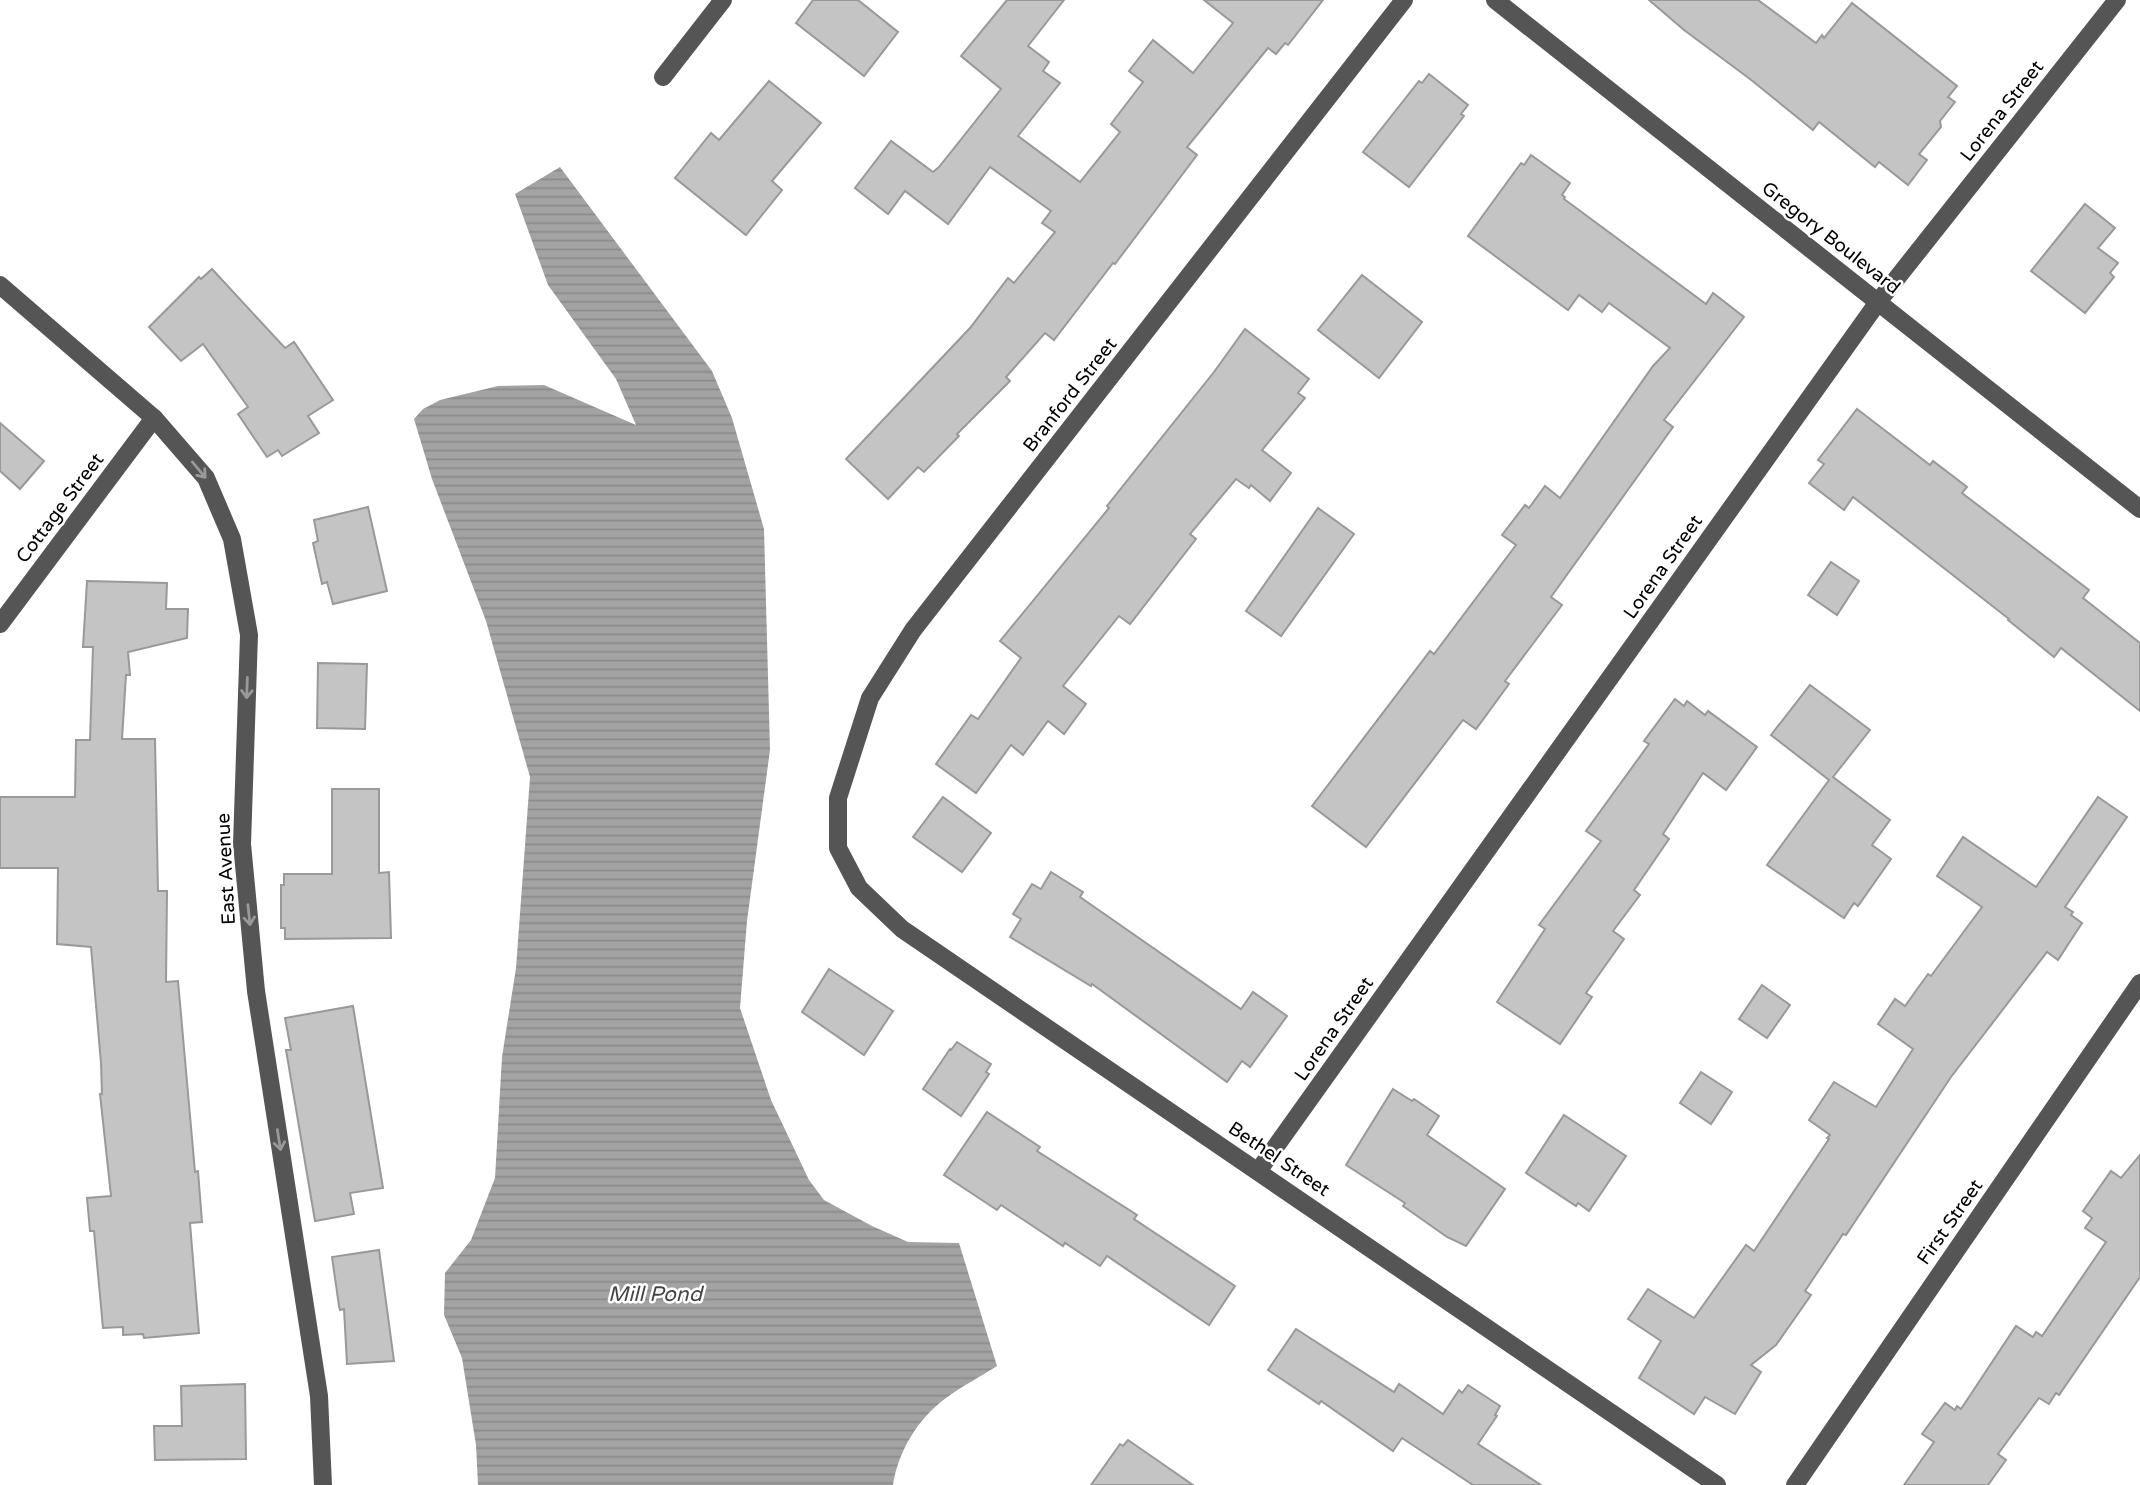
<svg xmlns="http://www.w3.org/2000/svg" width="2140" height="1485" viewBox="0 0 2140 1485" font-family="'Varela Round',sans-serif">
  <defs>
    <pattern id="water-rules" width="6" height="5" patternUnits="userSpaceOnUse" patternTransform="scale(1.75)"><rect width="6" height="5" fill="#a3a3a3"/><path d="M0 2.5h6" fill="none" stroke="#8b8b8b"/></pattern>
  </defs>
  <rect width="100%" height="100%" fill="#fff"/>
  <path fill="url(#water-rules)" d="M560,167L712,371L732,418L764,529L770,750L747,921L740,1008L771,1100L809,1180L824,1200L872,1226L908,1242L959,1243L997,1366C980,1377 962,1386 946,1398C918,1418 898,1452 893,1485H478L476,1445L462,1358L444,1315L445,1273L471,1240L495,1178L502,1057L516,968L530,777L486,621L432,479L414,419L423,409L440,400L498,386L544,385L636,425L616,379L548,285L515,194Z"/>
  <g fill="#c4c4c4" stroke="#999" stroke-width="2">
    <polygon points="813,0 858,0 898,32 864,76 796,23"/>
    <polygon points="1007,0 1064,0 1028,46 1049,62 1043,71 1060,83 1018,136 1080,182 1120,132 1111,124 1143,82 1129,71 1153,40 1193,73 1233,23 1204,0 1323,0 1288,45 1285,43 1276,54 1268,48 1187,147 1197,155 1115,264 1113,263 1054,340 1045,333 1006,377 1010,381 957,434 959,436 924,472 918,467 888,499 846,459 970,328 1008,278 1014,283 1055,232 1042,223 1051,211 990,167 948,224 905,191 888,214 855,188 891,141 933,172 939,167 1001,89 961,56"/>
    <polygon points="1649,0 1758,0 1816,43 1822,35 1824,38 1852,3 1957,86 1948,97 1955,102 1940,121 1941,127 1919,154 1927,160 1908,185 1879,162 1875,167 1819,122 1813,130 1750,79 1684,30"/>
    <polygon points="1429,74 1468,105 1461,114 1464,116 1409,187 1363,152 1419,81 1422,83"/>
    <polygon points="769,81 821,123 772,181 782,190 746,235 675,178 711,133 719,140"/>
    <polygon points="1531,155 1570,183 1562,195 1565,197 1564,199 1706,304 1713,293 1744,317 1664,420 1673,427 1551,597 1562,605 1505,681 1509,684 1476,729 1463,720 1366,847 1312,806 1430,651 1434,654 1516,545 1502,535 1525,505 1529,508 1545,486 1560,498 1653,366 1670,348 1609,303 1602,312 1579,295 1568,310 1468,236 1521,163 1524,165"/>
    <polygon points="2085,204 2115,228 2098,248 2118,263 2110,273 2114,277 2085,313 2031,271"/>
    <polygon points="212,269 285,348 294,342 333,400 308,416 319,433 282,456 278,450 267,457 238,414 248,407 203,344 181,361 149,327 199,277 201,279"/>
    <polygon points="1362,275 1422,322 1379,378 1318,330"/>
    <polygon points="1245,329 1309,379 1298,393 1305,398 1262,450 1291,473 1270,501 1251,485 1249,488 1236,479 1190,534 1196,539 1130,624 1119,616 1063,686 1086,704 1064,734 1048,721 1023,755 1011,745 976,793 936,764 971,715 978,719 1021,658 1000,641 1109,508 1107,506 1214,372"/>
    <polygon points="1857,409 1930,465 1933,461 1967,487 1962,493 2089,590 2083,598 2140,643 2140,711 2061,648 2054,657 2008,620 2009,619 1853,497 1844,510 1809,483 1824,464 1818,460"/>
    <polygon points="0,423 44,461 20,489 0,471"/>
    <polygon points="368,507 387,591 333,604 327,582 322,584 313,543 318,541 314,520"/>
    <polygon points="1318,508 1354,534 1281,636 1246,611"/>
    <polygon points="1831,562 1859,581 1837,615 1808,595"/>
    <polygon points="87,581 167,583 166,609 188,609 187,638 128,652 130,675 126,675 122,739 155,739 158,891 167,891 166,982 178,981 195,1172 198,1171 202,1222 190,1223 199,1333 144,1338 143,1334 123,1335 123,1327 103,1328 94,1231 90,1231 87,1198 111,1196 100,1094 102,1094 101,1063 91,947 57,944 58,868 0,868 0,797 75,797 76,740 90,740 93,647 83,647"/>
    <polygon points="318,663 367,664 365,729 317,728"/>
    <polygon points="1810,685 1870,730 1833,777 1890,820 1872,845 1891,859 1858,906 1854,903 1844,918 1767,865 1829,780 1771,735"/>
    <polygon points="1675,699 1684,706 1687,701 1705,715 1708,711 1757,747 1726,790 1703,773 1663,834 1669,839 1634,890 1640,895 1613,931 1624,939 1586,993 1592,997 1560,1044 1497,1002 1545,929 1539,925 1601,841 1586,831 1649,744 1644,741"/>
    <polygon points="332,789 379,789 379,873 389,872 391,938 285,939 285,928 281,928 281,885 284,885 284,874 332,874"/>
    <polygon points="943,797 991,833 962,872 913,837"/>
    <polygon points="2098,797 2127,817 2065,907 2073,912 2071,915 2082,923 2058,960 2047,952 1951,1077 1846,1235 1843,1234 1805,1291 1811,1295 1776,1345 1751,1365 1761,1372 1735,1414 1705,1397 1694,1414 1639,1378 1661,1341 1628,1319 1648,1289 1694,1318 1746,1245 1754,1251 1829,1139 1827,1138 1830,1135 1809,1120 1834,1082 1876,1107 1913,1049 1878,1024 1895,999 1905,1006 1928,974 1931,976 1982,907 1937,876 1963,837 2036,887"/>
    <polygon points="1051,872 1083,892 1080,897 1241,1009 1253,992 1287,1016 1250,1067 1242,1061 1227,1082 1092,984 1091,986 1010,937 1021,919 1013,914 1032,884 1041,889"/>
    <polygon points="829,969 893,1011 864,1055 802,1012"/>
    <polygon points="1762,985 1790,1005 1767,1038 1739,1019"/>
    <polygon points="353,1006 383,1188 350,1193 354,1214 315,1221 286,1050 291,1050 285,1018"/>
    <polygon points="957,1042 991,1064 986,1072 989,1074 961,1116 923,1089 950,1049 951,1050"/>
    <polygon points="1701,1072 1732,1092 1711,1124 1680,1103"/>
    <polygon points="1393,1089 1412,1101 1414,1099 1439,1116 1427,1135 1505,1189 1466,1246 1447,1237 1403,1206 1405,1203 1346,1165"/>
    <polygon points="987,1112 1040,1147 1037,1151 1137,1215 1134,1219 1235,1286 1209,1325 1107,1256 1100,1266 1065,1243 1063,1246 1001,1205 997,1210 944,1175"/>
    <polygon points="1564,1115 1626,1156 1589,1211 1578,1203 1576,1206 1526,1173"/>
    <polygon points="2140,1155 2140,1277 2059,1395 2056,1393 2049,1404 2039,1398 1998,1454 2006,1460 1988,1485 1904,1485 1934,1442 1922,1434 1945,1403 1955,1410 1957,1406 1961,1409 2016,1326 2033,1337 2036,1332 2042,1336 2106,1242 2085,1228 2092,1218 2083,1211 2111,1171 2121,1178"/>
    <polygon points="379,1250 394,1361 347,1364 344,1309 340,1310 339,1306 332,1257"/>
    <polygon points="1296,1329 1394,1392 1399,1384 1443,1414 1459,1390 1462,1393 1468,1385 1500,1406 1495,1415 1497,1416 1478,1444 1541,1485 1473,1485 1402,1438 1393,1451 1321,1401 1319,1404 1268,1370"/>
    <polygon points="245,1384 246,1459 155,1460 154,1426 182,1426 181,1386"/>
    <polygon points="1128,1440 1193,1485 1091,1485 1120,1444 1123,1446"/>
  </g>
  <g fill="none" stroke-linecap="round" stroke-linejoin="round">
    <g stroke="#555" stroke-width="18">
      <polyline points="1404,0 913,630 870,698 838,798 838,848 859,888 902,929 1717,1485"/>
      <polyline points="1495,0 2140,509"/>
      <polyline points="663,77 723,0"/>
      <polyline points="0,285 154,418 206,478 232,539 249,635 242,844 256,991 319,1396 323,1485"/>
      <polyline points="0,624 154,418"/>
      <polyline points="1259,1170 1878,302 2117,0"/>
      <polyline points="1795,1485 2140,983"/>
    </g>
  </g>
  <defs><path id="oneway-shaft" d="M-6 0H5M1.5-3L5.5 0L1.5 3" fill="none" stroke-width="1.6" stroke-linecap="round" stroke-linejoin="round" transform="scale(1.75)"/></defs>
  <g stroke="#999">
    <use href="#oneway-shaft" transform="translate(199 470) rotate(50)"/>
    <use href="#oneway-shaft" transform="translate(247 688) rotate(92)"/>
    <use href="#oneway-shaft" transform="translate(249 915) rotate(84)"/>
    <use href="#oneway-shaft" transform="translate(279 1140) rotate(81)"/>
  </g>
  <g text-anchor="middle" dominant-baseline="central" stroke-width="5" stroke-linejoin="round" paint-order="stroke">
    <g font-size="19" fill="#000" stroke="#fff">
      <text transform="translate(2002 111) rotate(-52)">Lorena Street</text>
      <text transform="translate(1831 238) rotate(38)">Gregory Boulevard</text>
      <text transform="translate(1070 395) rotate(-52)">Branford Street</text>
      <text transform="translate(60 508) rotate(-53)">Cottage Street</text>
      <text transform="translate(1663 567) rotate(-55)">Lorena Street</text>
      <text transform="translate(226 869) rotate(-93)">East Avenue</text>
      <text transform="translate(1334 1029) rotate(-55)">Lorena Street</text>
      <text transform="translate(1279 1159) rotate(34)">Bethel Street</text>
      <text transform="translate(1950 1222) rotate(-55)">First Street</text>
    </g>
    <g font-size="21" font-style="italic" fill="#444" stroke="#fff">
      <text x="655" y="1294">Mill Pond</text>
    </g>
  </g>
</svg>
